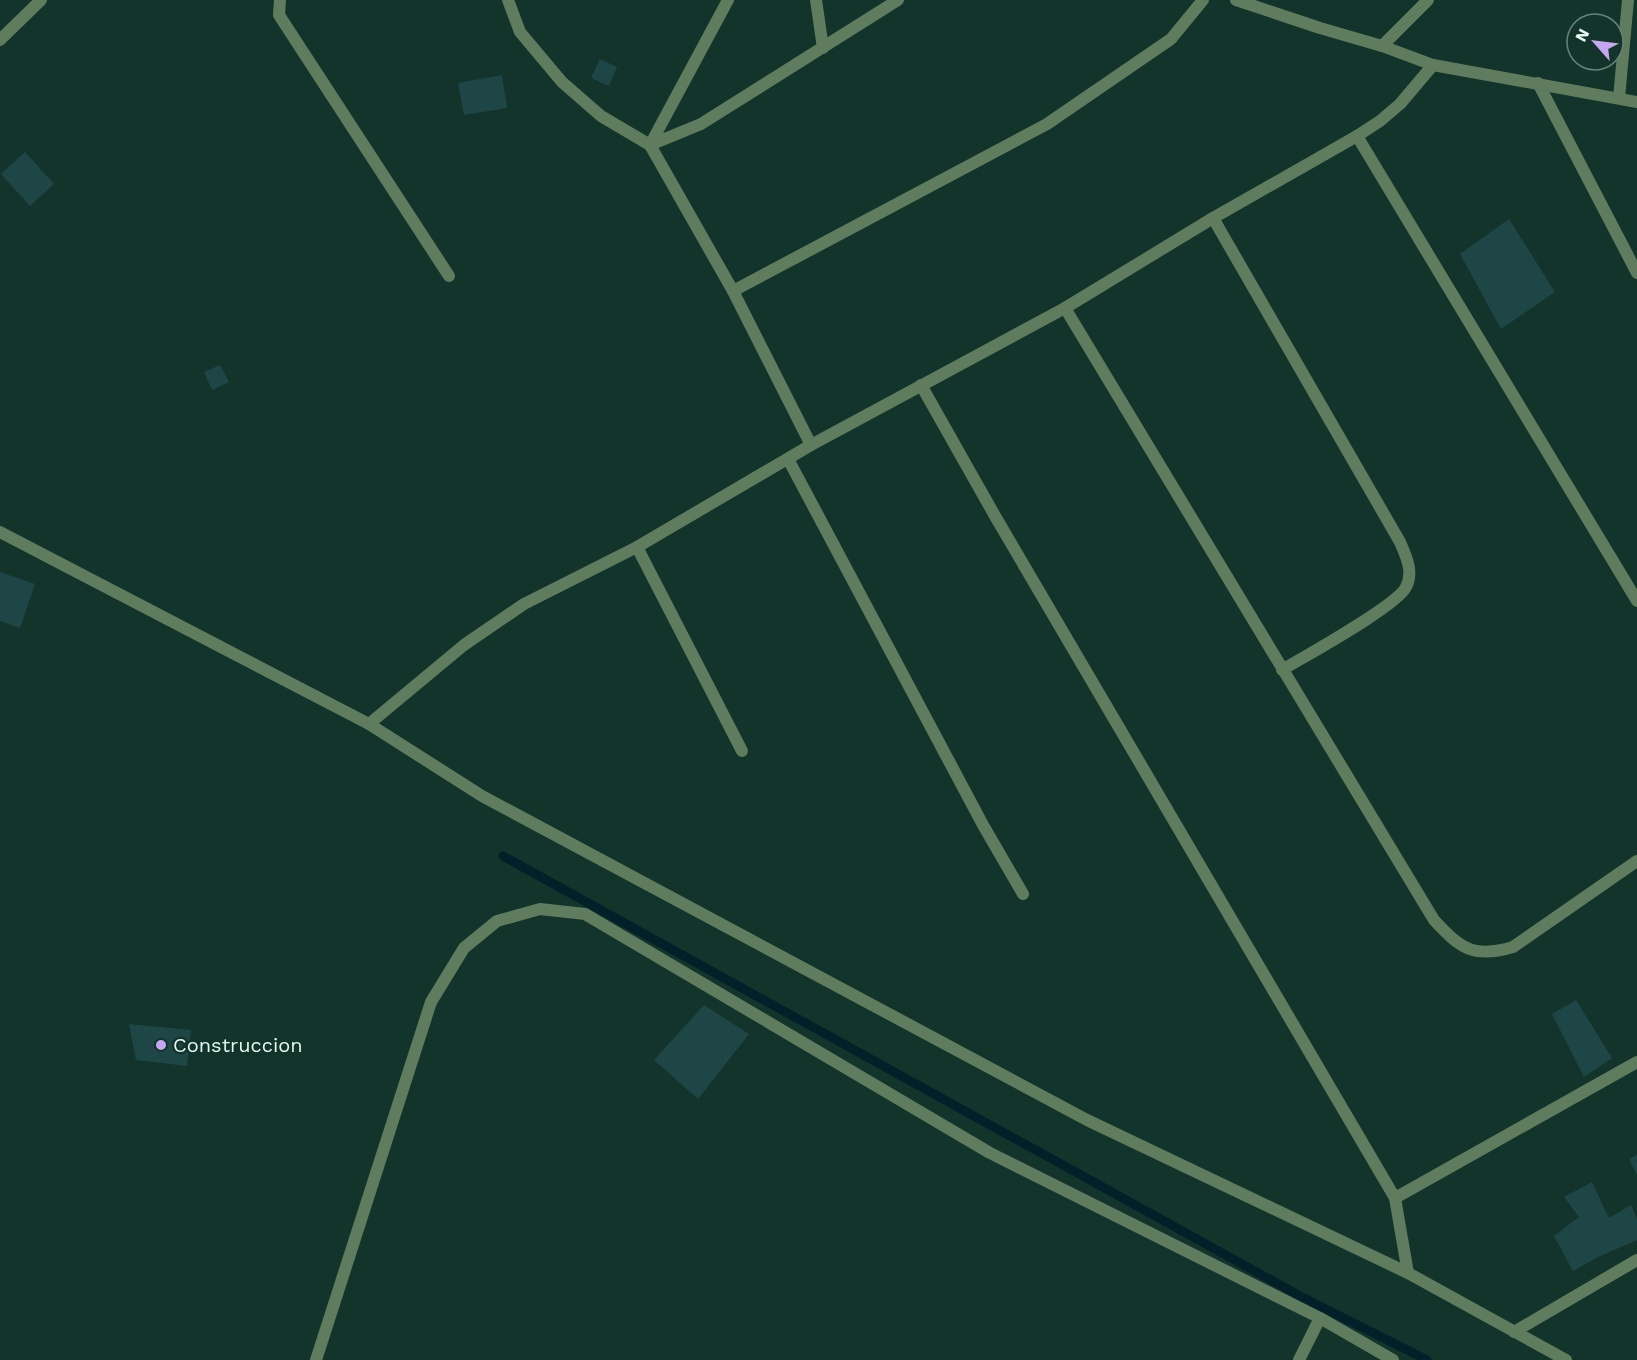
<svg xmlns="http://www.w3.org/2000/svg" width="1637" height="1360" viewBox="0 0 1637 1360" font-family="'Work Sans',sans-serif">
  <rect width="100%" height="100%" fill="#12342a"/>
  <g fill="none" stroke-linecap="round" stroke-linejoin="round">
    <polyline stroke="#022029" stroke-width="9" points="503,856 1300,1296 1427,1360"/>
  </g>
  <g fill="#1f4647">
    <polygon points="600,59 617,67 609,86 591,78"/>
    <polygon points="502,75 507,108 464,115 458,83"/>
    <polygon points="25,152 54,184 30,206 1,174"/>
    <polygon points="1509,219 1555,292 1501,329 1460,254"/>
    <polygon points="220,365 229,382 212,390 204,372"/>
    <polygon points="0,572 35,584 20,628 0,621"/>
    <polygon points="1576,1000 1612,1058 1584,1077 1552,1014"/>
    <polygon points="704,1005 749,1034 698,1099 654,1060"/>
    <polygon points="129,1024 191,1030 187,1066 136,1060"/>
    <polygon points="1637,1155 1637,1175 1629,1159"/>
    <polygon points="1592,1182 1609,1218 1631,1205 1637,1219 1637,1240 1598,1257 1573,1271 1554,1236 1579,1217 1564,1197"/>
  </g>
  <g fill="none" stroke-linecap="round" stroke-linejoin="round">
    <g stroke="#5f7c5e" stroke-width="12">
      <polyline points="1538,83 1637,273"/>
      <polyline points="316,1360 431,1002 464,948 497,921 540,909 585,914 990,1153 1320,1318 1393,1360"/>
      <polyline points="1299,1360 1320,1318"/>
    </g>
    <g stroke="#5f7c5e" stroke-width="12">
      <polyline points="280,0 279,15 449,276"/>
      <polyline points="508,0 520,32 562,82 601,116 650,145 701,124 898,0"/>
      <polyline points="728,0 650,145 733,291 811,445"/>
      <polyline points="816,0 823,48"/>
      <polyline points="1236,0 1320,28 1382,46 1433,65 1637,102"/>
      <polyline points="0,40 41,0"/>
      <polyline points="1382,46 1428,0"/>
      <polyline points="1619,98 1628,0"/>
      <polyline points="1357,136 1637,601"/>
      <path d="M1213,218L1400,542C1406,556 1414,572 1406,587C1397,606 1305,656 1282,670"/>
      <polyline points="733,291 1047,124 1171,39 1203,0"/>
      <path d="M1065,308L1434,920C1460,948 1473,959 1513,947L1637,861"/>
      <polyline points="921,385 995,516 1395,1198 1408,1273"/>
      <polyline points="788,459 983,825 1023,894"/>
      <polyline points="0,532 369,724 482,796 1087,1120 1408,1273 1566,1360"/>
      <polyline points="637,547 742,751"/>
      <polyline points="369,724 464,645 524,604 637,547 811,445 1065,308 1213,218 1357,136 1380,121 1400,104 1433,65"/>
      <polyline points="1395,1198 1637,1062"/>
      <polyline points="1514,1332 1637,1260"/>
    </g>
  </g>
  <circle fill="#c7a6f0" stroke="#12342a" stroke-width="2" cx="161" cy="1045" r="6"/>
  <g text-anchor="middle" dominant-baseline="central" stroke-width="5" stroke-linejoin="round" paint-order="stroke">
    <g font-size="20" fill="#e5f8f1" stroke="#12342a" text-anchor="start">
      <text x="173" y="1045">Construccion</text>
    </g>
  </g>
  <g transform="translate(1595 42) rotate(298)"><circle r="28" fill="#12342a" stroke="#66827a" stroke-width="1.5"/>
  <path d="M0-4.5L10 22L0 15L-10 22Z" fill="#c7a6f0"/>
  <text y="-9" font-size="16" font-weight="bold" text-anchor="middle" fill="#e5f8f1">N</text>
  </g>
</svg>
